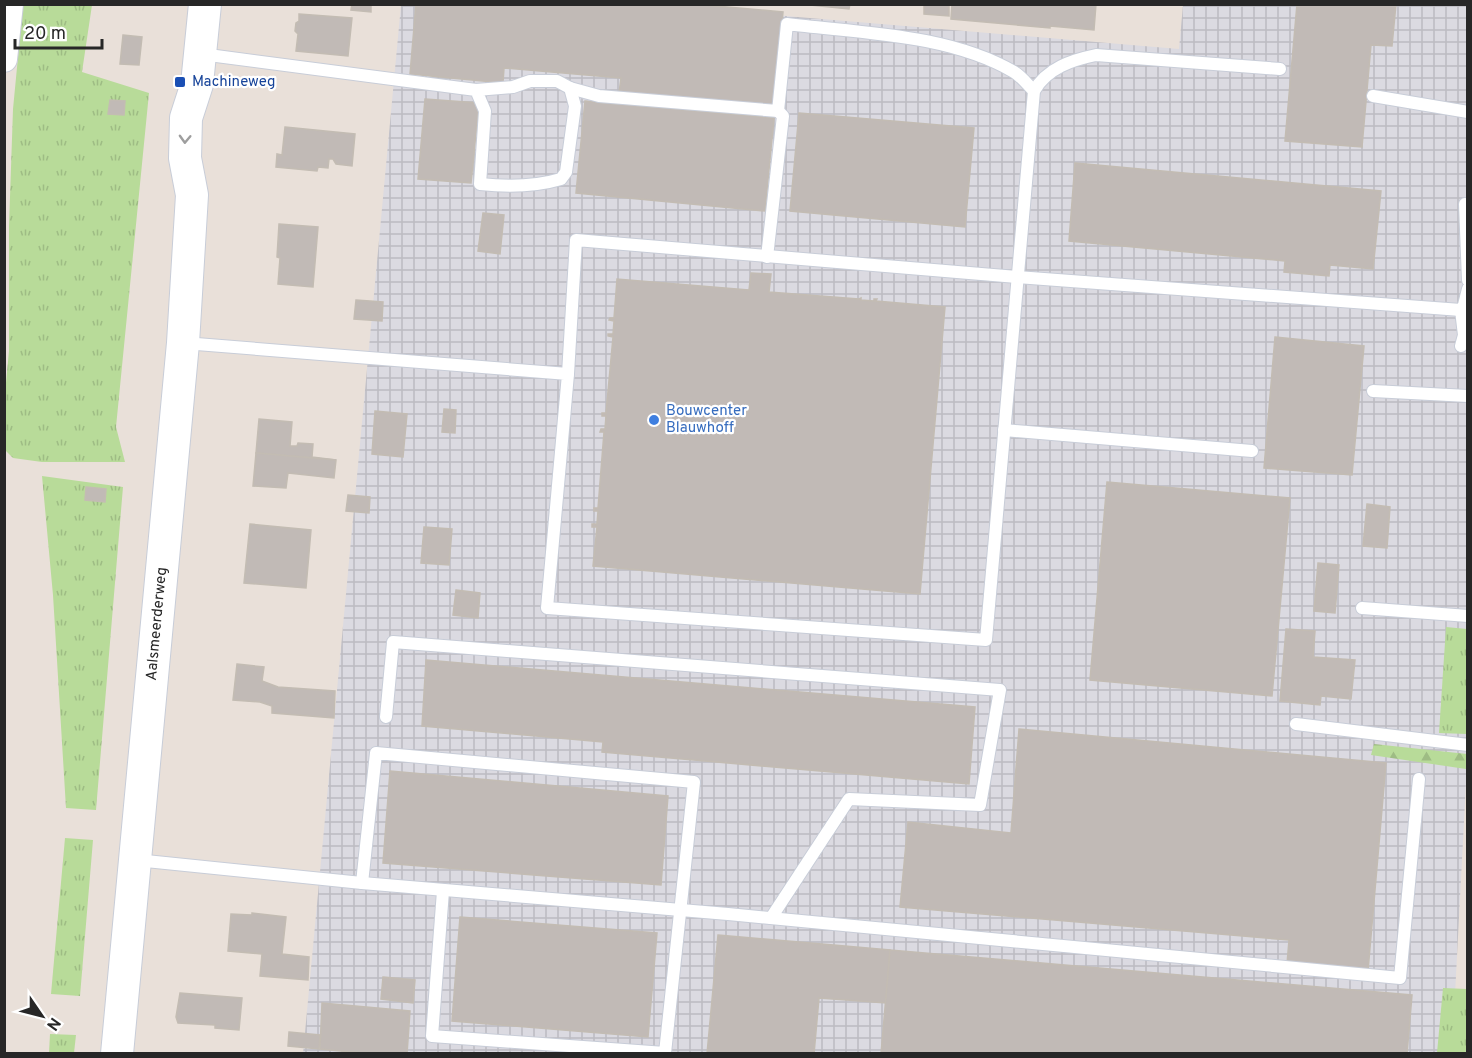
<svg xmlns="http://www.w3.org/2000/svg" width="1472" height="1058" viewBox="0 0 1472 1058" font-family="Overpass,sans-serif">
  <defs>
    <pattern id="industrial-grid" width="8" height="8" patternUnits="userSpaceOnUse" patternTransform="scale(1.5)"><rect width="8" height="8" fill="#dbdae1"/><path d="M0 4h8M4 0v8" fill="none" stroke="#bcbbc1"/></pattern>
    <pattern id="grass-tufts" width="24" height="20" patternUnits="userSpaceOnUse" patternTransform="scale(1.5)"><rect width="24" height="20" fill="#b8db99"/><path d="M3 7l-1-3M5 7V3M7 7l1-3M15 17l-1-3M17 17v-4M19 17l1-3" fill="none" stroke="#9ebc84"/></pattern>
    <pattern id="forest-firs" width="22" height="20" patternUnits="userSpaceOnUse" patternTransform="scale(1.5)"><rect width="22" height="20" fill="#b8db99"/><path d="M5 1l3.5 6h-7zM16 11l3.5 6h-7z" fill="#9ebc84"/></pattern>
  </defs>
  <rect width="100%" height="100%" fill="#e9e0d9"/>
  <polygon fill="url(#industrial-grid)" points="401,5 654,5 1179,49 1183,5 1467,5 1468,744 1452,1053 303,1054"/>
  <g fill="url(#grass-tufts)">
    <polygon points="23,5 92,5 82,72 149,93 116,427 125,462 42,462 13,458 5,450 4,404 9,351 9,226 13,109"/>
    <polygon points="42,476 123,487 96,810 66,808 53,595"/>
    <polygon points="1446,627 1467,629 1467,734 1439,733"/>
    <polygon points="65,838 93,840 80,996 51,994"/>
    <polygon points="1443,988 1467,989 1467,1053 1437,1053"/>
    <polygon points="50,1034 76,1035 74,1053 49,1053"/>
  </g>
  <polygon fill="url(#forest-firs)" points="1374,744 1467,754 1466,769 1371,755"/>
  <g fill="#c1bab6" stroke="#c3bcb3" stroke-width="1.5">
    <polygon points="352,4 371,4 371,12 351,10"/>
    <polygon points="416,4 694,4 783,12 774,106 619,93 621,78 504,68 503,83 410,74"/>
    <polygon points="800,4 850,4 849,9"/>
    <polygon points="924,4 949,4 949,16 924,14"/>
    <polygon points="952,4 1096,4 1094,30 1050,26 1050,28 951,19"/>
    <polygon points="1297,4 1396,4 1392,46 1371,45 1362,147 1285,141"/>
    <polygon points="299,14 352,18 348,56 296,51 298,34 295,31 296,23 299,21"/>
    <polygon points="123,35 142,37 139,65 120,64"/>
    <polygon points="425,99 479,103 471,183 418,179"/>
    <polygon points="110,100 125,101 124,115 108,114"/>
    <polygon points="585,101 774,118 765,211 576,193"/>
    <polygon points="799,113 974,128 965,227 790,211"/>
    <polygon points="285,127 355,134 352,166 336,164 333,159 329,159 328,168 318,167 317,171 276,167 277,154 282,155"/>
    <polygon points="1075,163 1381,191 1373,269 1330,265 1329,276 1284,272 1285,261 1069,241"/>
    <polygon points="483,213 504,215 500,254 478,251"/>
    <polygon points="279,224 318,227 313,287 278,284 280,258 277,257"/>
    <polygon points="751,273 771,274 769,292 859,299 861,298 861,300 874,301 874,299 877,299 876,301 945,307 920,594 593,566 597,527 592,527 592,524 597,524 598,511 594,511 594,508 598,508 604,432 600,432 601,429 605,429 606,416 602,416 602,413 606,413 613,337 608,336 608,334 613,334 614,321 609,320 610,318 614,318 617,279 749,290"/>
    <polygon points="356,300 383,302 382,321 354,319"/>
    <polygon points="1275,337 1364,346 1352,475 1264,468"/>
    <polygon points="444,409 456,410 455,433 442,432"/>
    <polygon points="375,411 407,414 403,457 372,454"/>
    <polygon points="259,419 292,422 290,446 297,446 298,443 313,444 312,457 336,460 256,453"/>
    <polygon points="256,453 336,460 334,478 288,473 286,488 253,486"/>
    <polygon points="1107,482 1290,498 1272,696 1090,680"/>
    <polygon points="86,487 106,489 105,502 85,500"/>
    <polygon points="348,495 370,497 369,513 346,511"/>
    <polygon points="1367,504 1390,507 1387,548 1363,546"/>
    <polygon points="250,524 311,530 306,588 244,583"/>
    <polygon points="424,527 452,529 449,565 421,563"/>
    <polygon points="1318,563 1339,565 1335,613 1314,611"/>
    <polygon points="456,590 480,593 478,618 453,615"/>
    <polygon points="1286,629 1315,631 1313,657 1355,660 1351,699 1321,696 1320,705 1280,701"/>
    <polygon points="426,660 975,707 969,784 602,752 603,742 422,726"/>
    <polygon points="237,664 264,667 262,681 278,687 335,691 334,718 272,713 272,706 260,702 233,700"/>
    <polygon points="1019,729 1386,763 1368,971 1287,964 1289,940 900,907 908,822 1011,833"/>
    <polygon points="390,771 668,796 661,885 383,863"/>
    <polygon points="252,913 286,917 282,954 309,957 308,980 260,976 262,954 228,951 231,914 252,915"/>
    <polygon points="460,917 657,933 648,1037 452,1021"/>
    <polygon points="718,935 890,950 886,1003 819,998 814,1054 707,1054"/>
    <polygon points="890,950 1412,995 1407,1054 881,1054"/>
    <polygon points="383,977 415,980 413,1003 381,999"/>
    <polygon points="180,993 242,998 239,1030 215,1028 215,1025 178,1023 176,1017"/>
    <polygon points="322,1003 410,1011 407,1054 372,1054 320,1049"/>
    <polygon points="289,1032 320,1035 319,1049 288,1046"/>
  </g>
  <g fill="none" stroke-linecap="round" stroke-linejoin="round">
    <defs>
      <g id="service">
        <path d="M201,54L476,90L513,87L530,81H557L570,88L575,106L566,172L561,179C534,187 508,187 480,184L485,111L476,90"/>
        <path d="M570,88L599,96L778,111L787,24C860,33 949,34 1014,72C1021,76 1027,84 1034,91"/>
        <polyline points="1373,96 1468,112"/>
        <polyline points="1465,204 1468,280"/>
        <polyline points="767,257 783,116 778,111"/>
        <path d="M184,343L568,374L547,608L986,640L1034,91C1047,68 1072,60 1096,55L1280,69"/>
        <polyline points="1461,346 1464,335 1461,310 1464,305 1468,289"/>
        <polyline points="568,374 576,240 1017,277 1461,310"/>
        <polyline points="1373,391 1468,396"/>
        <polyline points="1004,430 1252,451"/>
        <polyline points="1362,608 1468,616"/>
        <polyline points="386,717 393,642 1000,690 980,805 849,799 771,918"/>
        <polyline points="1296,724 1468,745"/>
        <polyline points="136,860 362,883 728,914 1400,978 1419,779"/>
        <polyline points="362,883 376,753 694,782 665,1053 432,1036 443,891"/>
      </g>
      <polyline id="minor" points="4,59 10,4"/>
      <g id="tertiary">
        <path id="s1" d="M117,1054L183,343L192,195L185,158L186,118L197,84L205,4"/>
      </g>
    </defs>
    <use href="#service" stroke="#c8cdd8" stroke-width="14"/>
    <use href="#minor" stroke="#c8cdd8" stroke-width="28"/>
    <use href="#tertiary" stroke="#c8cdd8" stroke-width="34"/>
    <use href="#service" stroke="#fff" stroke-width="12"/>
    <use href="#minor" stroke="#fff" stroke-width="26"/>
    <use href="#tertiary" stroke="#fff" stroke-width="32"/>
  </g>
  <defs><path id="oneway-chevron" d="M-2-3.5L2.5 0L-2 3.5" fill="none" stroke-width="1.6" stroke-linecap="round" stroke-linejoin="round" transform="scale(1.5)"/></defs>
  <use stroke="#9e9e9e" href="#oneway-chevron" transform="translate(185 139) rotate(92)"/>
  <rect fill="#1a4fb4" stroke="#fff" stroke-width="2" x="174" y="76" width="12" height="12" rx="3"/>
  <circle fill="#3f7fe0" stroke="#fff" stroke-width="2" cx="654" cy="420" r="6"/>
  <g text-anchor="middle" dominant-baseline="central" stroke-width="4.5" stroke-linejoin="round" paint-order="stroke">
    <g font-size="15" fill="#164399" stroke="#fff" text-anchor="start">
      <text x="192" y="82">Machineweg</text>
    </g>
    <g font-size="15" fill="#366cbe" stroke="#fff" text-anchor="start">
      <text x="666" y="411">Bouwcenter<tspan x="666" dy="17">Blauwhoff</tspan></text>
    </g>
    <g font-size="15" fill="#272727" stroke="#fff">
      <text stroke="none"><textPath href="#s1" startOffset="432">Aalsmeerderweg</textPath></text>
    </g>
  </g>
  <rect width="1472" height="1058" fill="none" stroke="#272727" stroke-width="12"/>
  <g transform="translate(42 1016) rotate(125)" stroke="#ffffff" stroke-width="4.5" paint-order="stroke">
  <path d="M0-4.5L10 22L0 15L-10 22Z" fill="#272727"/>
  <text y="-9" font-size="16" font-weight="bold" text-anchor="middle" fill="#272727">N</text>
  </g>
  <path d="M15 39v9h87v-9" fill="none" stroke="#272727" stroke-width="3"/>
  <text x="24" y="39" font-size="18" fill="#272727" stroke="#ffffff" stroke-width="4.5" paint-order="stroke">20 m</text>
</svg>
